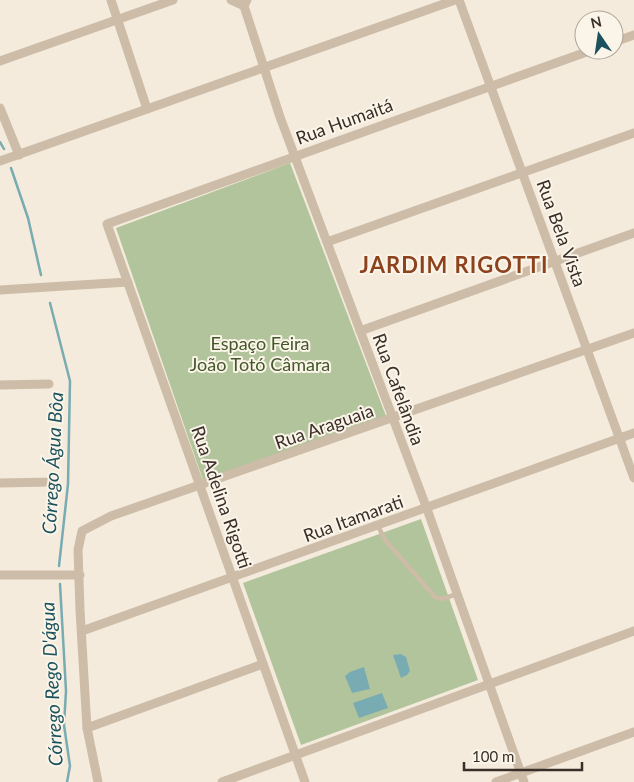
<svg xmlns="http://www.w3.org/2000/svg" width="634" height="782" viewBox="0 0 634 782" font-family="Lato,sans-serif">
  <rect width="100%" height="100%" fill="#f4ebdc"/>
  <g fill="#b2c49b">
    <polygon points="290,163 386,416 203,480 116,228"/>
    <polygon points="421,519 478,680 301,745 243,583"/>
  </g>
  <g fill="#79abb2">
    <polygon points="401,654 406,657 410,671 407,675 401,678 393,655"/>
    <polygon points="364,667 370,689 352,693 345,676 350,672"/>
    <polygon points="382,693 388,708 359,718 353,703"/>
  </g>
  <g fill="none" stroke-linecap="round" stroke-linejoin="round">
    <g stroke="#79abb2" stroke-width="2.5">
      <polyline points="0,142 4,149"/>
      <polyline points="11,168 28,218 41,275"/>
      <polyline points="50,303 70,381 68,484 59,566"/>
      <polyline points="60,584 66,691 64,725 70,766 67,782"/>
    </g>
    <polyline stroke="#cdbca7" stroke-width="4.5" points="378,526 385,540 435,597 442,599 457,594"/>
    <g stroke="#cdbca7" stroke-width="9">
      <polyline points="111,0 147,109"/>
      <polyline points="231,0 244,6 247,0"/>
      <polyline points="459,0 634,478"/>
      <polyline points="244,6 280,117 427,509 524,782"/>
      <polyline points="614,42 634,35"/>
      <polyline points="0,61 173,0"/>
      <polyline points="0,108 19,155"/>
      <polyline points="0,161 455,0"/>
      <polyline points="327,242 634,133"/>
      <polyline points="0,290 128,282"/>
      <polyline points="360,331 634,233"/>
      <polyline points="0,385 49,384"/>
      <polyline points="0,483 52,482"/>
      <polyline points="0,575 80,575"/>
      <polyline points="82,631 634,433"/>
      <polyline points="87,728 263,664"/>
      <polyline points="98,782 87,728 80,610 78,550 82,531 111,516 634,333"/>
      <polyline points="222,782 634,631"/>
      <polyline points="305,782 107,224 592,50"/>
      <polyline points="496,782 634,732"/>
    </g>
  </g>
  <g text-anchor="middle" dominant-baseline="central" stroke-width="4" stroke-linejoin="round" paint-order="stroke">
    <g font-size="18" fill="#392f28" stroke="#fbf4e9">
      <text transform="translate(344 121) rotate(-20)">Rua Humaitá</text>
      <text transform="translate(562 233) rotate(70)">Rua Bela Vista</text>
      <text transform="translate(399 389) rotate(70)">Rua Cafelândia</text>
      <text transform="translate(324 426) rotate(-19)">Rua Araguaia</text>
      <text transform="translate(222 497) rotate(71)">Rua Adelina Rigotti</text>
      <text transform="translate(353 518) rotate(-20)">Rua Itamarati</text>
    </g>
    <g font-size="18" fill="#43582a" stroke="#fbf4e9">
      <text x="260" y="343">Espaço Feira<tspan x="260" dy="21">João Totó Câmara</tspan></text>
    </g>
    <g font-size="19" font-style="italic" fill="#1b525d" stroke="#fbf4e9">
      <text transform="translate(52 463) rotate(-87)">Córrego Água Bôa</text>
      <text transform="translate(51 684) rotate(-93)">Córrego Rego D'água</text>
    </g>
    <g font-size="22" font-weight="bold" letter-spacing="1" fill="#8c421c" stroke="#fbf4e9">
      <text x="454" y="264">JARDIM RIGOTTI</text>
    </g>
  </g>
  <g transform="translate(599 35) rotate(347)"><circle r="24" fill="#fbf4e9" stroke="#ada59c"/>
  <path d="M0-4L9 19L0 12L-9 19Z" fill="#1b525d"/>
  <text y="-8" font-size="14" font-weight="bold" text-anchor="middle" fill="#392f28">N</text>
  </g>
  <path d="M464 762v8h118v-8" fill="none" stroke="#392f28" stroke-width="2.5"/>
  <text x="472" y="762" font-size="15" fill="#392f28" stroke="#fbf4e9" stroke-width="4" paint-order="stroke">100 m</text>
</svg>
